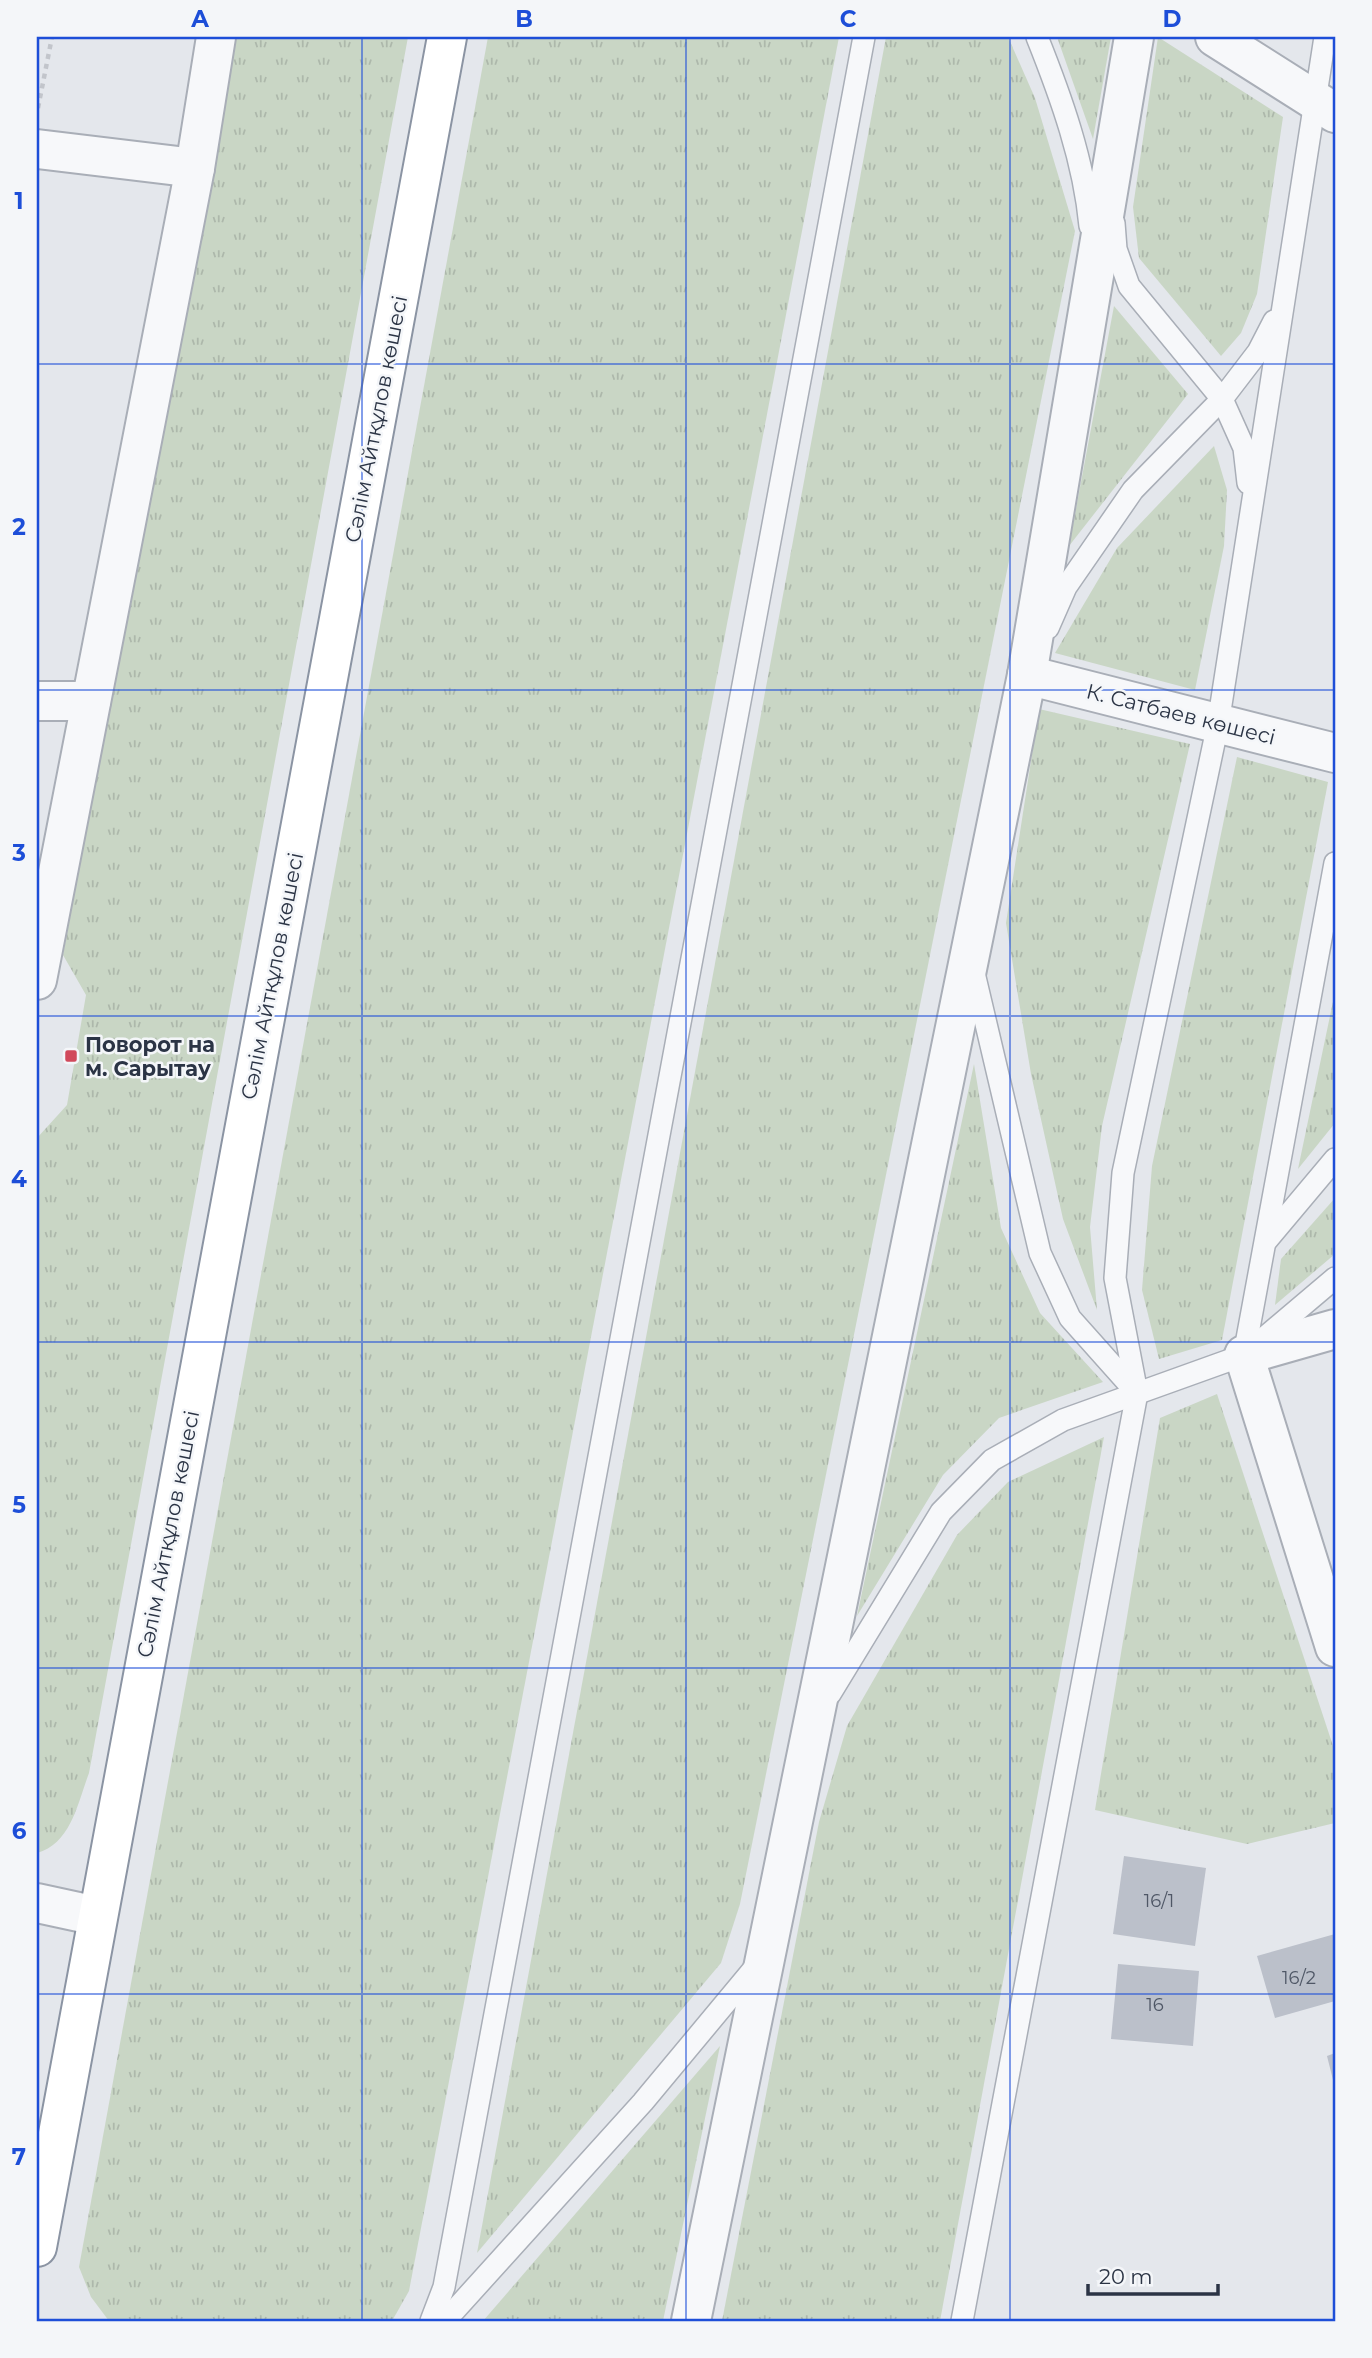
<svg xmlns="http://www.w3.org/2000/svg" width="1372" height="2358" viewBox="0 0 1372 2358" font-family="Montserrat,sans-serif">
  <defs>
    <pattern id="grass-tufts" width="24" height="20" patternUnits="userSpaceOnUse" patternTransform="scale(1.75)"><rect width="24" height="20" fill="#c9d6c5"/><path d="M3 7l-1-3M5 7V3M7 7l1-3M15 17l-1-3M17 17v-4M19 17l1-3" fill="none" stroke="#adb8ab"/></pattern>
  </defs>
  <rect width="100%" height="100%" fill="#e4e7ec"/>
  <g fill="url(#grass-tufts)">
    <path d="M232,37H408L89,1773C78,1802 71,1844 37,1853V1138L67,1105L86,995L63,955Z"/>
    <polygon points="488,37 839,37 409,2291 392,2321 109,2321 91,2297 79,2267"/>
    <polygon points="886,37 1008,37 1035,98 1075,231 740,1904 721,1963 477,2253"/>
    <polygon points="1057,37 1111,37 1093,139"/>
    <polygon points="1158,37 1283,117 1257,294 1241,333 1221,356 1139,258 1133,207"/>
    <polygon points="1114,306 1188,394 1069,546"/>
    <polygon points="1214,446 1227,490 1224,546 1195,690 1055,653 1117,548"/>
    <polygon points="1039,709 1190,744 1102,1126 1090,1227 1097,1310 1063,1219 1031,1074 1006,923"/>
    <polygon points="1237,757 1328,782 1222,1340 1159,1359 1142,1290 1152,1166"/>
    <polygon points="1335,992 1335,1123 1298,1169"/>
    <polygon points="974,1064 1001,1228 1040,1313 1103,1382 999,1418 943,1475 857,1616"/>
    <polygon points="1335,1198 1335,1254 1275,1305 1281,1259"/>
    <polygon points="1217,1394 1335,1752 1335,1823 1247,1844 1095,1810 1160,1418"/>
    <polygon points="1104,1437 940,2321 722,2321 819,1822 847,1726 957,1535 1008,1482"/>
    <polygon points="720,2046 663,2321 483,2321"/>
  </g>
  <g fill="#bbc0ca">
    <polygon points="1124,1856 1206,1868 1195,1946 1113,1934"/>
    <polygon points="1335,1934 1335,2001 1275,2018 1257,1956"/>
    <polygon points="1118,1964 1199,1971 1193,2046 1111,2039"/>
    <polygon points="1335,2053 1335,2084 1334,2084 1327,2056"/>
  </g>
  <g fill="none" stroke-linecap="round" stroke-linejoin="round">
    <defs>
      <g id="service">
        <path d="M1037,37C1061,97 1084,161 1090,226"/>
        <polyline points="1114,223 1116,249 1129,286 1222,399 1244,448 1248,483"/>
        <polyline points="1048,628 1066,587 1133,490 1222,399 1258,352 1274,321"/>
        <polyline points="974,973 1040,1253 1070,1318 1136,1392"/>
        <polyline points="1267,1240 1335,1159"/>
        <polyline points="1244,1355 1335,863"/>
        <polyline points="830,1694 941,1512 992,1460 1063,1420 1244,1355 1335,1278"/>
        <polyline points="431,2321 444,2287 864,37"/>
        <polyline points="445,2321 643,2102 757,1965"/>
        <polyline points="962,2321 1137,1393 1115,1278 1123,1173 1218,724 1325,37"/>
      </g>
      <g id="minor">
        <polyline points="1215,37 1335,113"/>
        <polyline points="37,149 195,168"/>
        <polyline points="1027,675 1335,753"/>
        <polyline points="37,701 91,701"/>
        <polyline points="37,980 195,168 216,37"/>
        <polyline points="1335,1329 1244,1355 1335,1647"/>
        <polyline points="37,1903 97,1916"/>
        <polyline points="691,2321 1027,675 1134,37"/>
      </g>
      <polyline id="trunk" points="37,2247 447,37"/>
    </defs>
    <use href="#service" stroke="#a9aeb7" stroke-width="24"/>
    <use href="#minor" stroke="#a9aeb7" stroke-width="42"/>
    <use href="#trunk" stroke="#8b94a3" stroke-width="42"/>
    <polyline stroke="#c2c5cb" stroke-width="4.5" stroke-dasharray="5 5" stroke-linecap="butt" points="38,108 52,37"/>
    <use href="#service" stroke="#f7f8fa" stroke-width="21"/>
    <use href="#minor" stroke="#f7f8fa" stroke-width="38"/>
    <use href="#trunk" stroke="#fff" stroke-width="38"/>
  </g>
  <path fill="none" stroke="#1d4ed8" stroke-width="2" stroke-opacity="0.55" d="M362,37V2321M686,37V2321M1010,37V2321M37,364H1335M37,690H1335M37,1016H1335M37,1342H1335M37,1668H1335M37,1994H1335"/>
  <rect fill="#d1495b" stroke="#f4f6f9" stroke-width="2.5" x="64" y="1049" width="14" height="14" rx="3.5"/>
  <g text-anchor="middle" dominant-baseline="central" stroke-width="5" stroke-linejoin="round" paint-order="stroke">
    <g font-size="18" fill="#4f5766">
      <text x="1159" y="1901">16/1</text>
      <text x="1299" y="1978">16/2</text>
      <text x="1155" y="2005">16</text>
    </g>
    <g font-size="21" fill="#2b3445" stroke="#f4f6f9">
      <text transform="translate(376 419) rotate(-79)">Сәлім Айтқұлов көшесі</text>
      <text transform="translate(1181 714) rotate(14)">К. Сатбаев көшесі</text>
      <text transform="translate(272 976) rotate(-79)">Сәлім Айтқұлов көшесі</text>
      <text transform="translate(168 1534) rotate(-79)">Сәлім Айтқұлов көшесі</text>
    </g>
    <g font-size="21" font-weight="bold" fill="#2b3445" stroke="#f4f6f9" text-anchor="start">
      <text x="85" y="1044">Поворот на<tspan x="85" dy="24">м. Сарытау</tspan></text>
    </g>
  </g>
  <rect width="1372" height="2358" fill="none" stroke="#f4f6f9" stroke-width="77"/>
  <path d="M1088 2284v10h130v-10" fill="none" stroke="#2b3445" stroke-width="3.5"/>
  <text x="1099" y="2284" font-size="21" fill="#2b3445" stroke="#f4f6f9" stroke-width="5" paint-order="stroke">20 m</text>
  <rect x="38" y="38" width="1296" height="2282" fill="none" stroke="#1d4ed8" stroke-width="2.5"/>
  <g font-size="23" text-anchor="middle" font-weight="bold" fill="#1d4ed8">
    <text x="200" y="27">A</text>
    <text x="524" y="27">B</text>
    <text x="848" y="27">C</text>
    <text x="1172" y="27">D</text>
    <text x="19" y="209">1</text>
    <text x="19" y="535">2</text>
    <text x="19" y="861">3</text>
    <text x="19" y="1187">4</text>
    <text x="19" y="1513">5</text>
    <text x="19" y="1839">6</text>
    <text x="19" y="2165">7</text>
  </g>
</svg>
